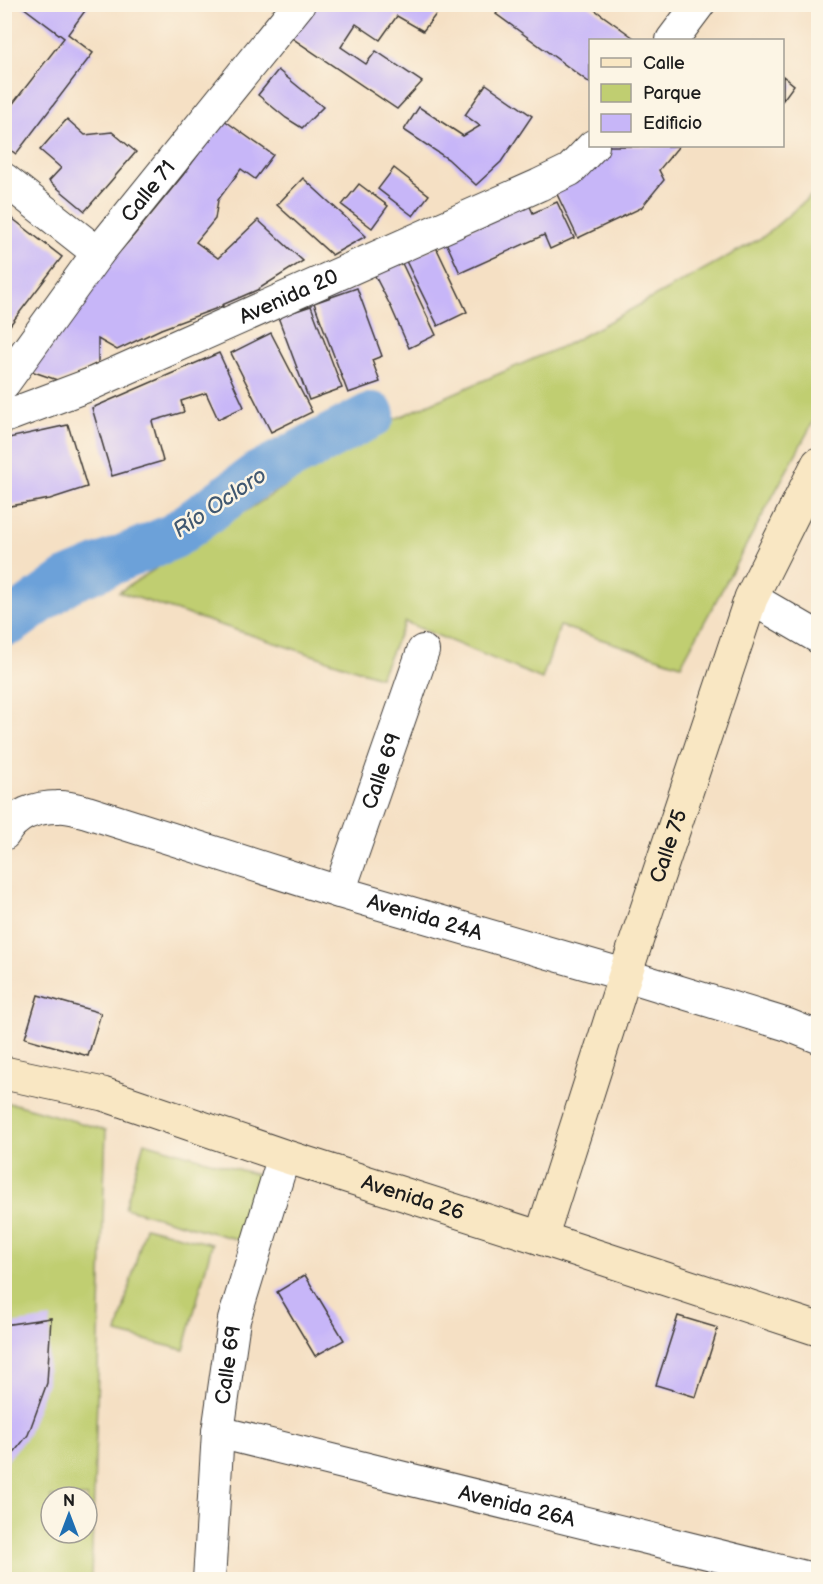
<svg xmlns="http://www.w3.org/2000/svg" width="823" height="1584" viewBox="0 0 823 1584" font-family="'Balsamiq Sans',sans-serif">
  <rect width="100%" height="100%" fill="#fcf5e5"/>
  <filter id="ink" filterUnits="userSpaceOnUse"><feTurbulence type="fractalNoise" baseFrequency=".0167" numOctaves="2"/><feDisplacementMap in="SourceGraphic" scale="12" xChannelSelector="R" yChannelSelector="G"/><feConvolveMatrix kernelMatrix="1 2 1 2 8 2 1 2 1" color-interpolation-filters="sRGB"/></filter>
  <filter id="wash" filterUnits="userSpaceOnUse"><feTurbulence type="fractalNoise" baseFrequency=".008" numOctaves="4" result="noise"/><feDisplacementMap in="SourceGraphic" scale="24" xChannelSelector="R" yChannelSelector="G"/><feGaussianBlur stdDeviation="1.35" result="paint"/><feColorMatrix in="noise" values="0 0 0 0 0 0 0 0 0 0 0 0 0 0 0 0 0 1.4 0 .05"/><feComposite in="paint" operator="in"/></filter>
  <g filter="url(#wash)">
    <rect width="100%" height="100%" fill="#f5e0c4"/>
    <g fill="#c0ce71" stroke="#6e7546" stroke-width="1.5" fill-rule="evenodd">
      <polygon points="818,190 818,413 681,665 560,626 542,679 405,622 380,677 119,592 381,425 570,343 763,237"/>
      <path d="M5,1103L15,1104L106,1130L91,1579L5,1580ZM51,1497H87V1533H51Z"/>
      <polygon points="144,1142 258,1175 239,1240 125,1208"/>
      <polygon points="145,1227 212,1244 184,1350 117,1333"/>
    </g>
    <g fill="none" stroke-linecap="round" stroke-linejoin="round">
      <polyline stroke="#6ca1d9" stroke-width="46" points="4,624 11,622 67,581 174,536 257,475 372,415"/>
    </g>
    <g id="blocks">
      <g fill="#c7b6f8">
        <polygon points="19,4 90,4 68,34 93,53 16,154 4,145 4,115 64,38"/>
        <polygon points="318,4 444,4 423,31 397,16 380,40 356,24 341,47 366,64 376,51 422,82 397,109 289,36"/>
        <polygon points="503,5 588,5 634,38 632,40 590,40 590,83 496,14"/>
        <polygon points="278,70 323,107 302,128 286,118 258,95"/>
        <polygon points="783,76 794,85 783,100"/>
        <polygon points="486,84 532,116 501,162 476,185 448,159 404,130 419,107 463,136 480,126 465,115"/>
        <polygon points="67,119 85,135 112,132 136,152 85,211 49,181 61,168 40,150"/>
        <polygon points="224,120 273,155 255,179 241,169 218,200 215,219 196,242 218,258 258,220 303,261 257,290 222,305 223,306 161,329 117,350 98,339 98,363 60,381 28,370 95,280 135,234 183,175"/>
        <polygon points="605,146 679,146 659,170 664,180 641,208 578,238 553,186"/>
        <polygon points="394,168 429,195 413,216 378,189"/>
        <polygon points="303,178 366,236 332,255 277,205"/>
        <polygon points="359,184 388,206 372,228 342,205"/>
        <polygon points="528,202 533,213 557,202 574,238 550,249 544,235 460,273 445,240"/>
        <polygon points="4,212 62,257 4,333"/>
        <polygon points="436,247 467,312 438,326 406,261"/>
        <polygon points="399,257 436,335 409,348 391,307 372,270"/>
        <polygon points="357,288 382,356 372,360 380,382 348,393 314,303"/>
        <polygon points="311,306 342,388 309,400 278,317"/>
        <polygon points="271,333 312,412 271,432 231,353"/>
        <polygon points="219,353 244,407 218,419 206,393 181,401 184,412 152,421 163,461 112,476 92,408"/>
        <polygon points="68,425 87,487 50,499 4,507 4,439"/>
        <polygon points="38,995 101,1013 88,1056 25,1038"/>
        <polygon points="305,1275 344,1340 315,1356 277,1292"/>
        <polygon points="678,1316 718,1328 696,1397 656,1385"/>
        <polygon points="51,1318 47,1383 28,1435 4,1465 4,1325"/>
      </g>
    </g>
  </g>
  <g filter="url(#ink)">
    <use href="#blocks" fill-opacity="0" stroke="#3d3935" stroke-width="1.5"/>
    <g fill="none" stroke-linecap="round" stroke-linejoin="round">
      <defs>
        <g id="street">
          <polyline points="672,40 699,4"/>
          <polyline points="4,179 98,253"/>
          <path id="s1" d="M4,383L98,253L299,4"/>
          <path id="s2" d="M4,417L89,385L539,185L570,170L593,146"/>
          <polyline points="751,598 818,637"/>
          <path id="s3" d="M4,834C15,814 36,807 58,807C68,806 78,810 87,812L339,892L625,975L788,1025L818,1037"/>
          <path id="s4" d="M339,892L423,651"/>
          <path id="s5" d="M218,1432L817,1580"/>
          <path id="s6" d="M209,1580L218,1432L234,1320L284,1156"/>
        </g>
        <g id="secondary">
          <path id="s7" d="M4,1073L103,1094L284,1156L541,1238L818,1329"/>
          <path id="s8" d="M541,1238L625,975L751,598L818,464"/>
        </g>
      </defs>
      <use href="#street" stroke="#3d3935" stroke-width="34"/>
      <use href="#secondary" stroke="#3d3935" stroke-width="35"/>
      <use href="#street" stroke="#fff" stroke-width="32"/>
      <use href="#secondary" stroke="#f9e7c3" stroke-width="33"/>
    </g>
  </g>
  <g text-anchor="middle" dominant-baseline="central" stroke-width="5" stroke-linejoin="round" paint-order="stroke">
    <g font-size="21" fill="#1c1c1c" stroke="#fcf5e5">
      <text stroke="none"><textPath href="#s1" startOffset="240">Calle 71</textPath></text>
      <text stroke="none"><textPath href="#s2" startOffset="309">Avenida 20</textPath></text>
      <text stroke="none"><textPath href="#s4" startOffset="128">Calle 69</textPath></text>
      <text stroke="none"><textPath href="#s8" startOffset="412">Calle 75</textPath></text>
      <text stroke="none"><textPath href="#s3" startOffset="447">Avenida 24A</textPath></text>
      <text stroke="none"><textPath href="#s7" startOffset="428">Avenida 26</textPath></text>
      <text stroke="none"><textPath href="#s6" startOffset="216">Calle 69</textPath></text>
      <text stroke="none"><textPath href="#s5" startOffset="308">Avenida 26A</textPath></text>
    </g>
    <g font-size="22" font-style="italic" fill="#405871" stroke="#fcf5e5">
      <text transform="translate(220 503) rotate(-34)">Río Ocloro</text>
    </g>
  </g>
  <rect width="823" height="1584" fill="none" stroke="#fcf5e5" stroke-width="24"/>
  <rect x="589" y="39" width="195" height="108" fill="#fcf5e5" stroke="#a29e95" stroke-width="1.5"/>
  <rect x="601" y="58" width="30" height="9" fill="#f9e7c3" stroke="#a29e95" stroke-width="1.5"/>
  <text x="643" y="69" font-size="18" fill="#1c1c1c">Calle</text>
  <rect x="601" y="84" width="30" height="18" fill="#c0ce71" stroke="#a29e95" stroke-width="1.5"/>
  <text x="643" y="99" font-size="18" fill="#1c1c1c">Parque</text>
  <rect x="601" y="114" width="30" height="18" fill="#c7b6f8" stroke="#a29e95" stroke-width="1.5"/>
  <text x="643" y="129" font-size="18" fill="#1c1c1c">Edificio</text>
  <g transform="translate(69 1515)"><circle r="28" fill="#fcf5e5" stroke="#a29e95" stroke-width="1.5"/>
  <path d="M0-4.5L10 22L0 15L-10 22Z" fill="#1f6fb2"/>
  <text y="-9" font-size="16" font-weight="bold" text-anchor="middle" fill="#1c1c1c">N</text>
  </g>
</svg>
